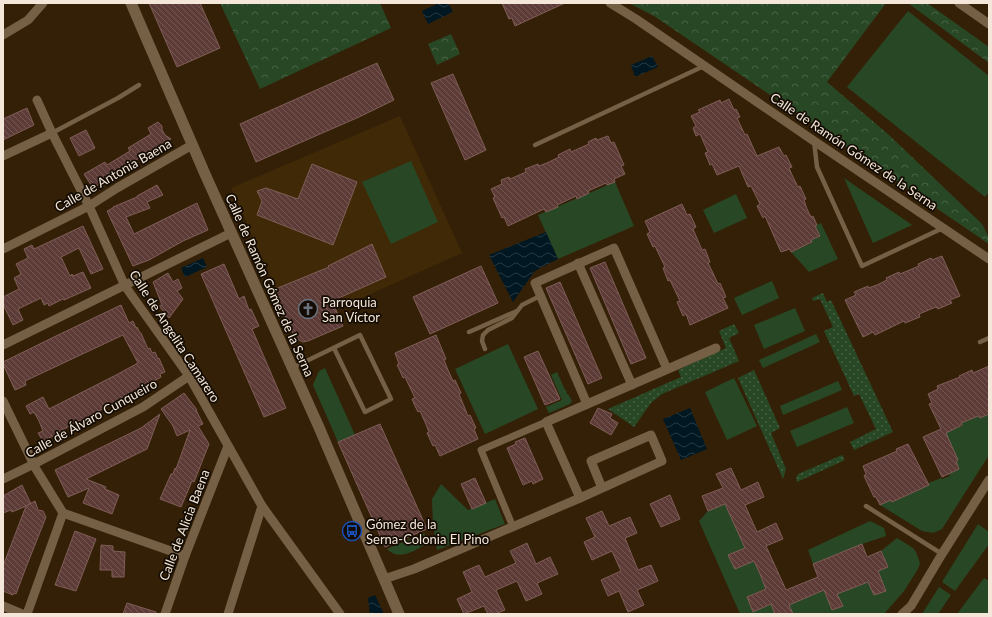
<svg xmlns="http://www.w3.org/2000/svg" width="992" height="617" viewBox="0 0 992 617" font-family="Lato,sans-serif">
  <defs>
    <pattern id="grass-dots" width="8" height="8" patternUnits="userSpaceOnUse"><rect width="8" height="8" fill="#284825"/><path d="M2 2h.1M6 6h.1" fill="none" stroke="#486244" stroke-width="1.8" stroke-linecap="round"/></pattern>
    <pattern id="forest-crowns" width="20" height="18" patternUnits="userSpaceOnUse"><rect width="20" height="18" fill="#284825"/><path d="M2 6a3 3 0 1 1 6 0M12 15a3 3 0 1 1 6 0" fill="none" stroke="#486244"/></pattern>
    <pattern id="water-waves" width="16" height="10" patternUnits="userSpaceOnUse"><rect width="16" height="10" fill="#011722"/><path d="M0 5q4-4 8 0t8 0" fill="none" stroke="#273942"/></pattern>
    <pattern id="building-back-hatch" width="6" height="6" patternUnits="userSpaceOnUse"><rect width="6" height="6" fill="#5d3c37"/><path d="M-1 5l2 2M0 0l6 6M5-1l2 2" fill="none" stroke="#755853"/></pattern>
  </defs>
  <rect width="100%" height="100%" fill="#332007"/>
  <polygon fill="#402907" points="400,116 462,253 337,309 320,271 276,289 231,188"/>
  <g fill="url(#grass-dots)">
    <polygon points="823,293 827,302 831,300 893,432 854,450 850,442 876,429 859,394 854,396 824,331 833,327 820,299 813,301 812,298"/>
    <polygon points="734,324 739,333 729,338 739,361 662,394 651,403 634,427 608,409 681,377 678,370 726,348 719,331"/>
    <polygon points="754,370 780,428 771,433 786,469 783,479 738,378"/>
    <polygon points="842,455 845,460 797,482 796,478 798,474"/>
  </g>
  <g fill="url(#forest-crowns)">
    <polygon points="220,3 380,3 391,28 260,89"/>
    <polygon points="629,3 886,3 827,82 889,135 982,224 989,238 989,244 654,16"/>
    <polygon points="908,3 927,3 989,47 989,63"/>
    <polygon points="451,34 460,54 437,65 428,44"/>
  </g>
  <g fill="#284825">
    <polygon points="908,11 989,76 989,192 985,197 847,87"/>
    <polygon points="411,161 438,222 391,244 362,182"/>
    <polygon points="844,178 912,225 873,243"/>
    <polygon points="615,182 634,226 558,259 538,215"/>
    <polygon points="736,194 747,218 714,233 703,210"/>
    <polygon points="821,223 838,259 809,272 791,252 812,243 811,240 819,236 815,226"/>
    <polygon points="772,281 779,298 742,315 734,298"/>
    <polygon points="795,308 805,331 764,349 754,325"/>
    <polygon points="816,334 820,342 763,368 759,360"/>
    <polygon points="508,344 538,409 485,434 455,369"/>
    <polygon points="325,368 355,435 338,442 313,385 319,371"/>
    <polygon points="557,372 565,390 566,390 567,394 568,394 572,401 570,404 549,413 546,407 562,400 551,375"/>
    <polygon points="734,378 757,426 727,440 705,392"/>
    <polygon points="838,381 842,390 783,415 780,406"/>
    <polygon points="847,407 854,423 797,447 790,431"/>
    <polygon points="989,414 989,455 942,529 933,533 922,531 880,505 891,500 892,502 927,486 926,484 941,478 942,479 950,476 949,474 959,469 956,461 958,460 943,431 953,429 962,426 961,423 978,416 980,418"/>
    <polygon points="441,484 468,510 495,499 505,524 437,550 433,524 432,499"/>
    <polygon points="725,504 745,548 728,555 735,569 754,561 766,588 747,597 753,612 771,604 775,614 740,614 699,521 708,511"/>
    <polygon points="870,521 884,528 886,536 862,544 813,564 808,550"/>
    <polygon points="978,524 989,532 989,544 955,591 942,582"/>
    <path d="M424,533L428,543C415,550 400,562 387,549Z"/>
    <polygon points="897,538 913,548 916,552 920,563 918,569 904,591 884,614 793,614 789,605 824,590 833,610 842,606 837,594 868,582 874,595 886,591 878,571 888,567 881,551"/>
    <polygon points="984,578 989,581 989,614 957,614"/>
    <polygon points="939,587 951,595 938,614 922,614"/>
  </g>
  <g fill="url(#water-waves)">
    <polygon points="439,3 448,3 453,12 428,24 422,11"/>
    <polygon points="652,56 658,67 635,77 631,65"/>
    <polygon points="546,232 558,259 540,268 534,272 513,302 489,255"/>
    <polygon points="203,258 207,267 185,277 181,268"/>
    <polygon points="690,408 707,449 681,460 663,419"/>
    <polygon points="375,595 384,614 370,614 368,598"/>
  </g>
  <g fill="url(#building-back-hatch)" stroke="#805d58">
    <polygon points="149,3 200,3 220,48 177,67"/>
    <polygon points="502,3 565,3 515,26 512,18 509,19"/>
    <polygon points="377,63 394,100 359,117 256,162 240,124 341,79"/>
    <polygon points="453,74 486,150 465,160 431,83"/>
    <polygon points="729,99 734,110 736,109 740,117 737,118 745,135 747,134 757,156 779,147 784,156 786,155 792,167 789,168 793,177 798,187 800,186 806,199 804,200 807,209 811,217 813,216 817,225 815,226 820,236 811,240 812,242 791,252 790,249 781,252 765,216 763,218 757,206 760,204 751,186 748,187 739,166 717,175 712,164 710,165 705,153 708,152 700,134 696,136 693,128 696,126 691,116 700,112 698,110 720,100 721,103"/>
    <polygon points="27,108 34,125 3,140 3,119"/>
    <polygon points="158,122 162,126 162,130 165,135 171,139 124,167 125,169 93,188 84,174 105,162 107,165 130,151 128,148 151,134 148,128"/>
    <polygon points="86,130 95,148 79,156 70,138"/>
    <polygon points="608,136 611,143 614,142 624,165 621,166 625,174 614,179 615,182 607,185 606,183 588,191 589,193 577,199 576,196 557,205 558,207 546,212 544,209 508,226 504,217 502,218 493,198 495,197 491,189 502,184 501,180 509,177 510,179 526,172 525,169 538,164 539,166 549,162 559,157 558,155 570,149 571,152 589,144 588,142 596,138 597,140"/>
    <polygon points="312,164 357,182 333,245 257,215 262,201 257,191 266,188 298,199"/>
    <polygon points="157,185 163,195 147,202 150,208 126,217 134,234 197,203 208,230 183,241 149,260 133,266 107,211 113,208 113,207 137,197 137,196"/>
    <polygon points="682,204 687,215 690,214 696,227 693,229 702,250 705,249 710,262 708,263 713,273 718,284 720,283 726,297 723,298 728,308 690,325 686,314 683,316 677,302 680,301 670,280 668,281 663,268 665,267 655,246 653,247 647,234 650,232 645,221"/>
    <polygon points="83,226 103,269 91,274 79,248 61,257 70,276 72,274 73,276 83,272 91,288 64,300 63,299 49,306 48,303 44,305 41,298 18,309 23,320 13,325 3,304 3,297 19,289 14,278 21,274 16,264 28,258 24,249 32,245 34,249"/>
    <polygon points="372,244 386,277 332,301 343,326 308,341 303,342 295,338 273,290 329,267 328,266"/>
    <polygon points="942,256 960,296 950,300 952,303 938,309 936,307 919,314 920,317 905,323 904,321 875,335 873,332 863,337 845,300 856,295 854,292 868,286 868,288 877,285 887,280 886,278 899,272 900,274 919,266 918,264 931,258 932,260"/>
    <polygon points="605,262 646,358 631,364 590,268"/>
    <polygon points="224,264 239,299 244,296 249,310 251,309 259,326 252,329 286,408 264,417 201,274"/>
    <polygon points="481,266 498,303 430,334 413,297"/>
    <polygon points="168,273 173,282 178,279 182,288 177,291 183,299 169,318 159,306 162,305 153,282"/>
    <polygon points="560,282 602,378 588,384 546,288"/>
    <polygon points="121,305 129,323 133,321 136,328 137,327 140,333 141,333 148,349 150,348 152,353 155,352 158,359 159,358 165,372 160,374 161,377 141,388 141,389 60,431 61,432 43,441 38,433 43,431 39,421 34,412 30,414 26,406 43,397 49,409 116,375 138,363 123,335 25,381 26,385 15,390 3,364 3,362 56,336"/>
    <polygon points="436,335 446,359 444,360 448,370 453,381 455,380 461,393 459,394 468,416 470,415 476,428 474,429 478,439 440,456 435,445 433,446 427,433 429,432 425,422 420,411 418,412 415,406 412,399 415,398 405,377 403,378 400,371 397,365 399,364 395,353"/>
    <polygon points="538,351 560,399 545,405 524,357"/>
    <polygon points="989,366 989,414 980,418 978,416 961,423 962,425 946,433 958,460 956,461 959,469 942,477 923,437 941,429 929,404 932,403 928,394 938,389 937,386 960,377 959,376 972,370 973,373"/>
    <polygon points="184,393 197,410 196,410 203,424 198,426 209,444 194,482 192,481 181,507 160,499 171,474 173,474 175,468 176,469 190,430 177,436 173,426 161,409"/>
    <polygon points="598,408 612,414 610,418 618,423 611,435 590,423"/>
    <polygon points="160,414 147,449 86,479 106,487 105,489 119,495 112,514 83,503 89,488 68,497 55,470 141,428"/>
    <polygon points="380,424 427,529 385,547 338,442"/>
    <polygon points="525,438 543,479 533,484 532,481 523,485 507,448 516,444 515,442"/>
    <polygon points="908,444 929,485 892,502 891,500 880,505 876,497 874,497 864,476 866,474 863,466 897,451 896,449"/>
    <polygon points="731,468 741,490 758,482 764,497 745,505 757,532 776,523 783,539 766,546 786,590 818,577 813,564 862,544 867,557 881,551 888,567 878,571 886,591 874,595 868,582 837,594 843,606 832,610 824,590 789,605 793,614 775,614 771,604 753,612 747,597 766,589 760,574 754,561 735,569 728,555 745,548 725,504 708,511 702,496 723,488 716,474"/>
    <polygon points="475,478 486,503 472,509 461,484"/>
    <polygon points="22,485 31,504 12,512 11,510 3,513 3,496"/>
    <polygon points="670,495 680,519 661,527 650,504"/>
    <polygon points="35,501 38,510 43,511 46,517 25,570 16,594 14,593 13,595 3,591 3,566 26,506"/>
    <polygon points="602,511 609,526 630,517 637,533 625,538 631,553 638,570 651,565 658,581 637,590 644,605 628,612 619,591 608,596 601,580 621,571 612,551 592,560 584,542 595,537 586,518"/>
    <polygon points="75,531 96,539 76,591 55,585"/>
    <polygon points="527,543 536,564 550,557 558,574 537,583 542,594 526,601 517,581 496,590 505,610 495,614 488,614 484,606 464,614 457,599 472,592 463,572 479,565 485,577 516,563 510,551"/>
    <polygon points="101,545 113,546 113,551 125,552 124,577 112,577 112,570 100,570"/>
    <polygon points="127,603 156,612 156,614 123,614"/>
  </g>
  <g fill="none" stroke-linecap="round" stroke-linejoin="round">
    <g stroke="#756046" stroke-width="4.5">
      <polyline points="52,133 118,98 139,85"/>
      <polyline points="814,141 817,167 862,266 943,228"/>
      <polyline points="535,145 704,66"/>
      <polyline points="469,332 517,311"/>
      <polyline points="980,342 989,338"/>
      <polyline points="485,349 482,341 483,335 488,330 512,318 522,305 540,296"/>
      <polyline points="292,368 360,335 391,399 365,412 334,348"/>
      <polyline points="866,506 942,554"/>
    </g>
    <polyline stroke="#756046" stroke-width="7" points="513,527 481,450 546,422"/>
    <g stroke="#756046" stroke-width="9">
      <polyline points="610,3 636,19 814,141 989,259"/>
      <polyline points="959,3 989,24"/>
      <polyline points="3,35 28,20 43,3"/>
      <polyline points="37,100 52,133 89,206 125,286 189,376 262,506 340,614"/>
      <polyline points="3,156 52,133"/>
      <polyline points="3,249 89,206 117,188 192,145"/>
      <polyline points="578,263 632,385"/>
      <polyline points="3,345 231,233"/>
      <polyline points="3,401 36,469 63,513 185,556"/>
      <polyline points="587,404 535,283 614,248 667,369"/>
      <polyline points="3,479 34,464 143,407 189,376"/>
      <polyline points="580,498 546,422 716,348"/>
      <polyline points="384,579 414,569 580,498 662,461 651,435 591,461 602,488"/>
      <polyline points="3,606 22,614"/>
      <polyline points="27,614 63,513"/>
      <polyline points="165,614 185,556 228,446"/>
      <polyline points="228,614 262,506"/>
      <polyline points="902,614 911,606 942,554 989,480"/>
    </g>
    <polyline stroke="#756046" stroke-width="11" points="131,3 205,174 318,425 399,614"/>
  </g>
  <defs>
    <symbol id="church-ring" viewBox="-11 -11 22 22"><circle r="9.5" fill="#140c03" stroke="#6b7280" stroke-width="1.5"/><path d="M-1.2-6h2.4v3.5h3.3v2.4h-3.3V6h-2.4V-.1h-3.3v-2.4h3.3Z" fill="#6b7280"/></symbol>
    <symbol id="bus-ring" viewBox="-11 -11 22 22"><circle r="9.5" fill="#140c03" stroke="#1a4fb4" stroke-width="1.5"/><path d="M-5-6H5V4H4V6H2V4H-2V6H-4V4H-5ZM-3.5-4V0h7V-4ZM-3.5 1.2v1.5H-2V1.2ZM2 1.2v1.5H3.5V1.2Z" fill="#1a4fb4"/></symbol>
  </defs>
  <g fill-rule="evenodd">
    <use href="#church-ring" x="297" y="298" width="22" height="22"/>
    <use href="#bus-ring" x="341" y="520" width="22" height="22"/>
  </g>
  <g text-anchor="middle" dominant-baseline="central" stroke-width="3.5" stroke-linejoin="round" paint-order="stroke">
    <g font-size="13" fill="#f4e7d9" stroke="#140c03">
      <text transform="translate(854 151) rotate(34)">Calle de Ramón Gómez de la Serna</text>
      <text transform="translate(113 175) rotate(-30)">Calle de Antonia Baena</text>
      <text transform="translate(270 285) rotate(66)">Calle de Ramón Gómez de la Serna</text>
      <text transform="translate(175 336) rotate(57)">Calle de Angelita Camarero</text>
      <text transform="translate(91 418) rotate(-29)">Calle de Álvaro Cunqueiro</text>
      <text transform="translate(184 525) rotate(-69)">Calle de Alicia Baena</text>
    </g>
    <g font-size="13" fill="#f4e7d9" stroke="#140c03" text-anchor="start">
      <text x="322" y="302">Parroquia<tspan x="322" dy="15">San Víctor</tspan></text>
      <text x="366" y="524">Gómez de la<tspan x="366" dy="15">Serna-Colonia El Pino</tspan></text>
    </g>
  </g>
  <rect width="992" height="617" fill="none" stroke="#f4e7d9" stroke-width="8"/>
</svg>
